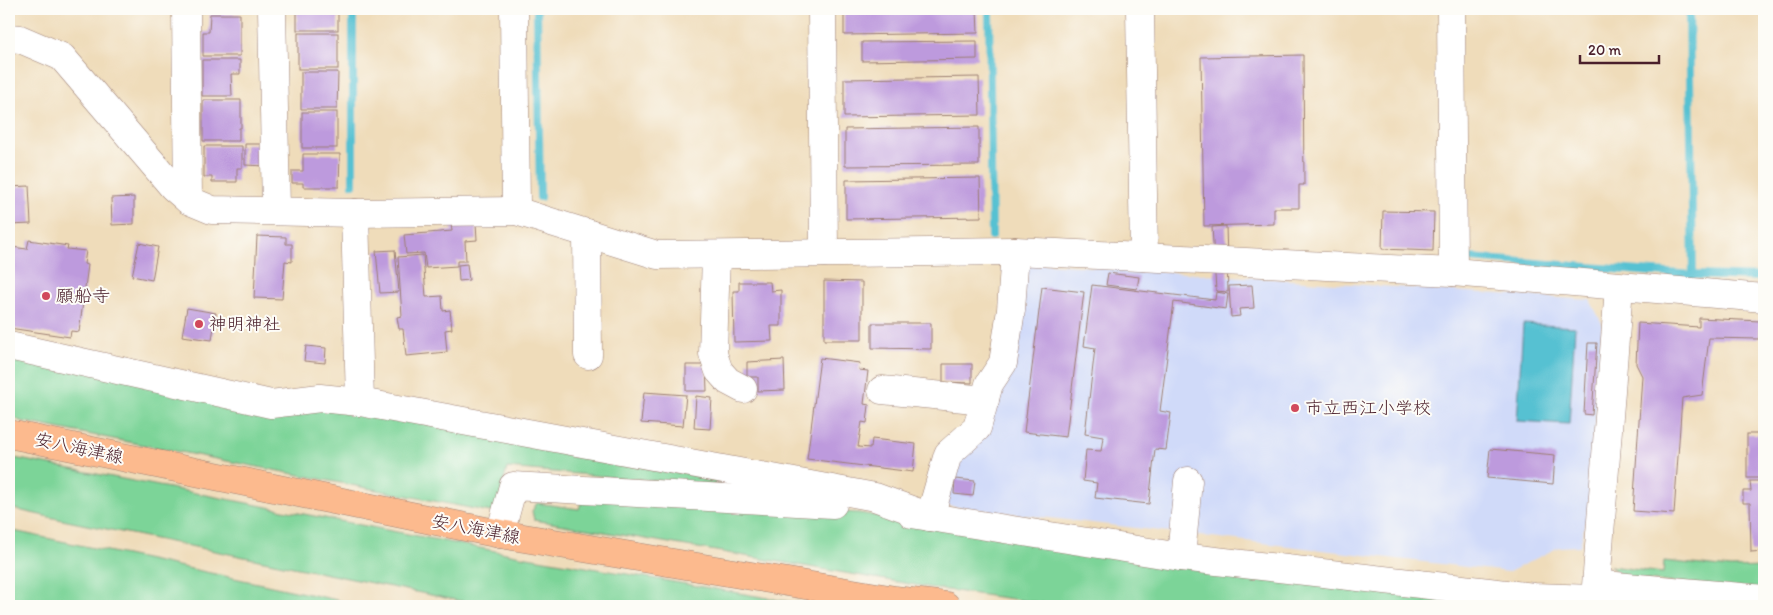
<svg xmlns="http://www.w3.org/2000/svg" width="1773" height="615" viewBox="0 0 1773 615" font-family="Itim,'Klee One',sans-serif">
  <rect width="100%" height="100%" fill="#fdfcf7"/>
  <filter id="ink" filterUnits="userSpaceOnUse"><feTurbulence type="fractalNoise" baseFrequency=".02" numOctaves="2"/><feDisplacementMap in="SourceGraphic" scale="10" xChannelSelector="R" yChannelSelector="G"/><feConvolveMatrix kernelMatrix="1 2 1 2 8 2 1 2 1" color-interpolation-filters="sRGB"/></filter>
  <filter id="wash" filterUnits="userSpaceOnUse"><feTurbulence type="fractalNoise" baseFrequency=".0096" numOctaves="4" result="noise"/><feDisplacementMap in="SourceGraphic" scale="20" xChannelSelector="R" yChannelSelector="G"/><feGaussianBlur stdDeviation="1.12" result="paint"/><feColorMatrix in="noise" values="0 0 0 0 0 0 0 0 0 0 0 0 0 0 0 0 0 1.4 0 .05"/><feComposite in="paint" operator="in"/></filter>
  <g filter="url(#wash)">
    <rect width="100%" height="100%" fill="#efdcba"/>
    <polygon fill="#d0daf9" points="1033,263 1590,300 1602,323 1591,497 1580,546 1559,547 1509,572 941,505 950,474 999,388 1006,386 1016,357 1022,272"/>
    <g fill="#7cd498" stroke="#637a62">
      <polygon points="9,354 322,406 849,497 507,468 496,513 20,421 9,414"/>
      <polygon points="9,457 521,556 815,606 485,606 67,521 9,508"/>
      <polygon points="583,496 859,513 1174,565 1595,606 1063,606 933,588 534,520 532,511 537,503 579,509"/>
      <polygon points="9,530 365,606 9,606"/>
      <polygon points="1664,561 1731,568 1764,567 1764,591 1624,578 1610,566 1663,573"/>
    </g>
    <polygon fill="#56c1d2" stroke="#50707e" points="1523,324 1575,327 1569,424 1517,421"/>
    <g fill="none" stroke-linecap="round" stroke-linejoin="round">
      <g stroke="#56c1d2" stroke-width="8">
        <polyline points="353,9 353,184"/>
        <polyline points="537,9 540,197"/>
        <polyline points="989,9 992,236"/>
        <polyline points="1689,9 1693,275"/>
        <polyline points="1470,258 1693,275 1764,277"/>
      </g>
    </g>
    <g id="blocks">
      <g fill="#bd9add">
        <rect x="297" y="9" width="41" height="21"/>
        <polygon points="844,9 977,9 978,33 844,35"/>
        <polygon points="210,14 240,14 240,56 203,56 203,32 209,32"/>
        <rect x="298" y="33" width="40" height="36"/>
        <polygon points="977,41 977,59 862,61 862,42"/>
        <polygon points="1303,55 1304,185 1299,185 1299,208 1274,208 1274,224 1204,226 1201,57"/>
        <polygon points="202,60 240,60 240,74 231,74 232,96 202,96"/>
        <polygon points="301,72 338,72 337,109 301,109"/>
        <polygon points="979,77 980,115 844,117 844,79"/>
        <polygon points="203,100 241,100 241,128 239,128 239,141 203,141"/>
        <rect x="302" y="112" width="35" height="36"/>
        <polygon points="979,127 979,165 845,166 845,129"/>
        <polygon points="245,144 266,144 266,166 245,165"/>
        <polygon points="204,146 242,146 242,168 237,168 237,182 212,182 212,177 204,177"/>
        <polygon points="303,154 340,154 339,187 303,187 303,183 292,183 292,171 303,171"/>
        <polygon points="980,178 981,217 846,219 846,180"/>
        <polygon points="29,186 31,224 9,225 9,187"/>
        <polygon points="134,197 134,224 112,225 111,198"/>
        <polygon points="1383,211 1434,212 1433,251 1382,249"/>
        <polygon points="476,222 477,240 465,241 466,261 457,261 457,266 426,268 424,253 406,254 404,235 452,231 451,224"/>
        <polygon points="1226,226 1228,292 1216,291 1212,227"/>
        <polygon points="257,236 286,237 286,244 292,244 292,262 285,261 282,299 254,298"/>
        <polygon points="29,240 68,246 67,249 86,251 84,264 88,265 79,332 71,331 70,337 9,328 9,260 11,247 27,249"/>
        <polygon points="139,243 158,247 152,280 132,276"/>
        <polygon points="395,250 399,292 380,293 376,251"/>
        <polygon points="423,255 426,297 442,296 443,311 450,310 452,329 445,330 447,352 406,356 403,329 399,329 397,317 402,316 398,257"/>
        <polygon points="467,264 469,280 459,281 458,265"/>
        <polygon points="1108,273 1139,277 1137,289 1106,285"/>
        <polygon points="824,281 862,282 862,340 824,340"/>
        <polygon points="739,282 770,282 771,291 781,290 781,326 771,326 772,341 734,342 733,291 739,291"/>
        <polygon points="1092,285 1215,300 1216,292 1228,294 1226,309 1174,302 1160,411 1171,413 1166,450 1155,449 1149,504 1095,498 1097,483 1083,481 1086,450 1101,451 1103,437 1085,434 1095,348 1084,346"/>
        <polygon points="1252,285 1254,308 1239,309 1240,316 1231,317 1229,286"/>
        <polygon points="1042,287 1084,292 1066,437 1024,432"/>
        <polygon points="187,308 216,313 212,340 182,336"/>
        <polygon points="1699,318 1760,321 1759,339 1709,338 1702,395 1682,398 1674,514 1633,511 1642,376 1636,364 1638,323 1699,327"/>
        <polygon points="872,323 931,323 931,349 872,348"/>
        <polygon points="1588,343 1597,343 1592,415 1584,414"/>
        <polygon points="306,346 326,348 325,363 304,361"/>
        <polygon points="820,358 860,363 859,370 868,371 864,404 869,405 867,423 862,422 858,447 871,448 872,439 916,444 913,472 807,459"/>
        <polygon points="784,360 785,390 758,391 758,377 747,377 747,362"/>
        <polygon points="943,364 972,364 972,383 943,382"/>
        <polygon points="686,365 706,365 707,391 686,391"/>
        <polygon points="644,392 686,395 683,426 641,423"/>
        <polygon points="696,396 712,398 710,429 694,428"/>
        <rect x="1747" y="434" width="17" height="44"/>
        <polygon points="1490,449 1555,455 1553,484 1487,478"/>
        <polygon points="955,479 975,481 973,496 954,494"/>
        <polygon points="1750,481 1764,481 1764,551 1751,552 1750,503 1743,503 1743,491 1751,491"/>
      </g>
    </g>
  </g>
  <g filter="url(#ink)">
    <use href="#blocks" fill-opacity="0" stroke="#9c7e72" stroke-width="1"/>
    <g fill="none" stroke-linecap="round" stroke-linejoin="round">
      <defs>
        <g id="minor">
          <polyline points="186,9 188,200"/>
          <polyline points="272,9 276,210"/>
          <polyline points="514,9 516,211"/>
          <polyline points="822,9 824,253"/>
          <polyline points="1140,9 1144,257"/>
          <polyline points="1451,9 1453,272"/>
          <polyline points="9,38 20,39 62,57 173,187 188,200 212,210 355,213 516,211 657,255 1015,251 1453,272 1764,298"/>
          <polyline points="355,213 360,402"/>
          <polyline points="587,233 588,355"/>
          <polyline points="716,255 713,354 719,371 728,381 743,389"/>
          <polyline points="9,346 271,404 320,398 360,402 875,497 930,517 1181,557 1534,597 1595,599 1636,606"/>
          <polyline points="882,390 985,400"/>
          <polyline points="912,514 930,517 948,454 977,428 989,384 1003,363 1011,310 1015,251"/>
          <polyline points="500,534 513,486 833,504"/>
          <polyline points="1181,557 1188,481"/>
          <polyline points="1604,585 1764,599"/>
          <polyline points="1595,599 1619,287"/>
        </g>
        <polyline id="major" points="9,434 500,534 895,600 946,606"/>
      </defs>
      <use href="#minor" stroke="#9c7e72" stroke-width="29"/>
      <use href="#major" stroke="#9c7e72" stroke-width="29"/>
      <use href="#minor" stroke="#fff" stroke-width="28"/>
      <use href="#major" stroke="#fcba8e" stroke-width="28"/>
    </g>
  </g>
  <g fill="#d1495b" stroke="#fdfcf7" stroke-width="2">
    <circle cx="46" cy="296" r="5"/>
    <circle cx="199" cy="324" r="5"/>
    <circle cx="1295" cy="408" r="5"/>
  </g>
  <g text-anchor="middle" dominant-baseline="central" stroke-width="4" stroke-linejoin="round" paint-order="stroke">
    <g font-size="18" fill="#4a1f2b" stroke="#fdfcf7" text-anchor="start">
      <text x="56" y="296">願船寺</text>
      <text x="209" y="324">神明神社</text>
      <text x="1305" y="408">市立西江小学校</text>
    </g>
    <g font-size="18" fill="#4a1f2b" stroke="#fdfcf7">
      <text transform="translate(79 448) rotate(12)">安八海津線</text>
      <text transform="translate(476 529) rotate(11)">安八海津線</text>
    </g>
  </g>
  <rect width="1773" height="615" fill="none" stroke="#fdfcf7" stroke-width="30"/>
  <path d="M1580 55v8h79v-8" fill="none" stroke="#4a1f2b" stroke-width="2.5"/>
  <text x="1588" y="55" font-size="15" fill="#4a1f2b" stroke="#fdfcf7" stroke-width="4" paint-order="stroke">20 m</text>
</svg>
